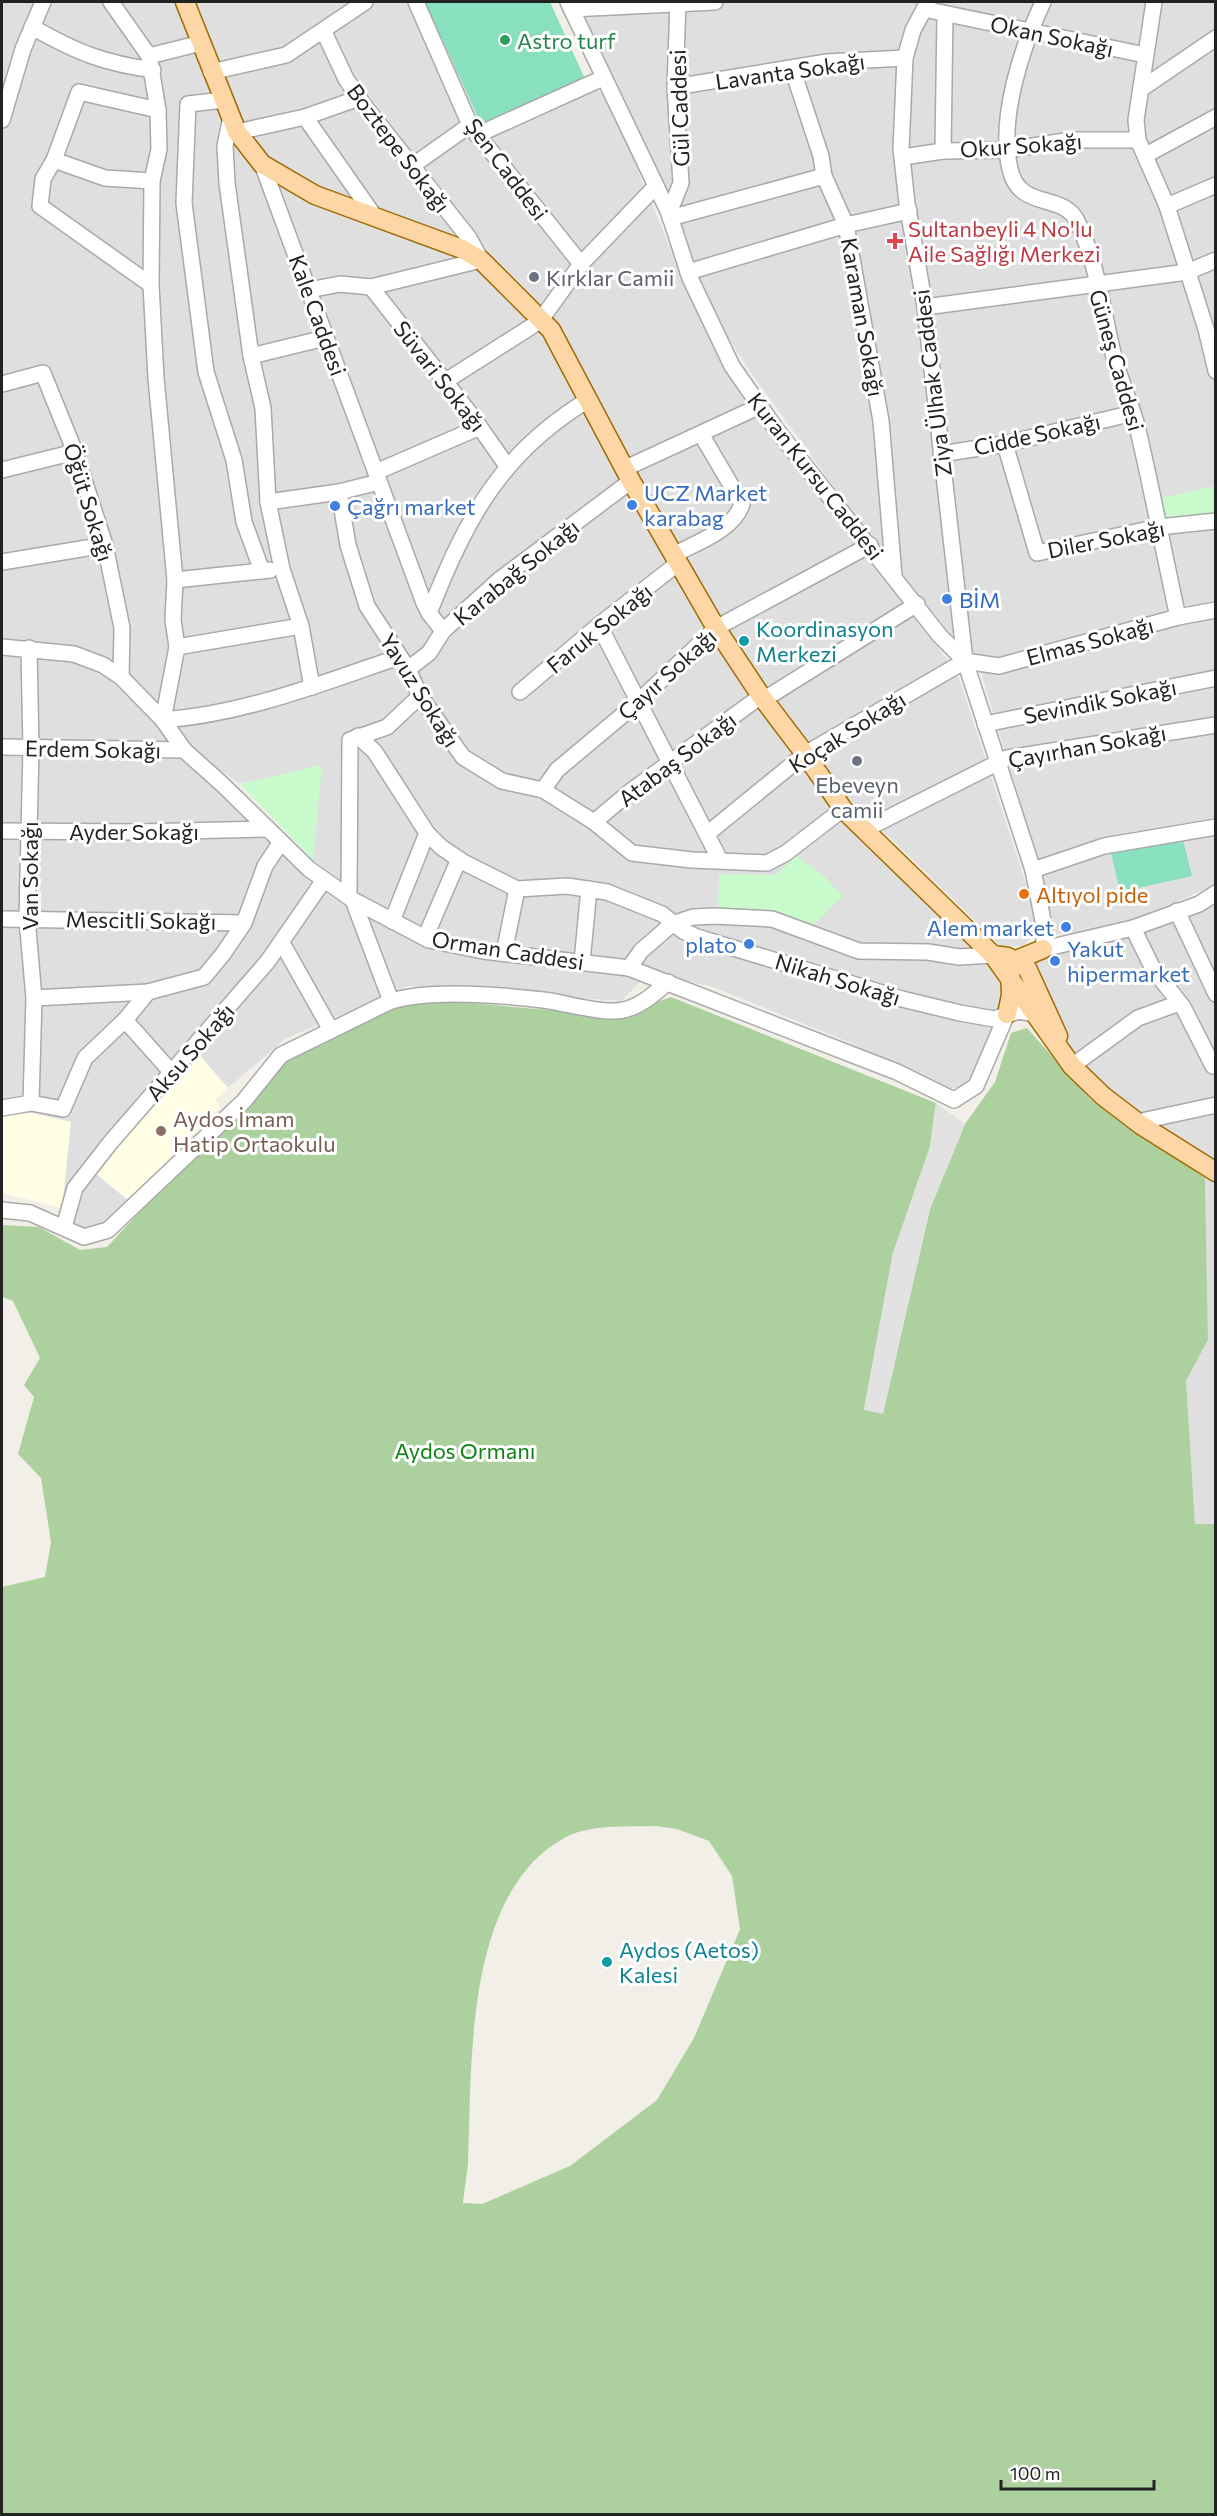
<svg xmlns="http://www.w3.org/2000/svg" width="1217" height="2516" viewBox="0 0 1217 2516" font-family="Commissioner,sans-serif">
  <rect width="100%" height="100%" fill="#f2efe9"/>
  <g fill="#e0dfdf">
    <polygon points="2,2 177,2 265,175 473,261 549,341 764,710 988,956 1001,979 1001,1025 983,1068 963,1088 932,1088 851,1043 713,987 594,959 438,936 377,907 313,860 321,766 240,784 189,748 85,651 28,641 2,640"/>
    <polygon points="191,2 425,2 482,126 585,79 609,100 696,311 757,417 957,672 1040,927 1023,946 1001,946 848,797 760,681 657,515 549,318 481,250 320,187 268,157 244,123 217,68"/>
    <polygon points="577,2 1215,2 1215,885 1117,927 1052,935 1040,868 981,672 861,524 754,377 721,327"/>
    <polygon points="2,657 71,660 123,686 183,755 323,886 408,940 643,979 621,1001 408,986 285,1039 228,1088 201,1057 95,1173 128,1200 97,1229 72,1226 2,1114"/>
    <polygon points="1215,898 1215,1168 1150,1124 1077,1064 1032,965 1046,952"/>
    <polygon points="1205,1178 1216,1184 1215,1524 1195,1525 1186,1381 1208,1340"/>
  </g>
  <g fill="#ffffe5">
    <polygon points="201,1057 228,1088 215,1100 220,1107 128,1200 95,1173 140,1112"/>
    <polygon points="32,1113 71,1122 62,1208 2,1193 2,1114"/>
  </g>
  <path fill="#add19e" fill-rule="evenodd" d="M671,997L936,1103L930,1147L893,1253L864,1409L883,1413L930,1209L965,1124L995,1082L1011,1033L1027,1028L1090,1099L1205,1178L1208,1340L1186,1381L1195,1524H1216L1215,2514H2V1587L45,1577L51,1542L41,1478L18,1454L34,1397L24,1385L40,1358L13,1301L2,1297V1225L39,1227L80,1250L107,1247L234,1111L290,1058L412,998L618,1016ZM656,1826L677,1829L709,1841L732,1876L740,1929L694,2038L657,2100L570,2166L482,2204L463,2203C464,2190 467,2176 468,2163C472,2064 464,1891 566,1837C592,1824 627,1827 656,1826Z"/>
  <g fill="#c8facc">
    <polygon points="1215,486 1215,513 1161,523 1157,499"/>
    <polygon points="322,765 313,860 240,784"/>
    <path d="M796,856L821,873L843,896L812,927C782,913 751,913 718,912L719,874L776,875Z"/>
  </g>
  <g fill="#88e0be">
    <polygon points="425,2 550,2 585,79 482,126"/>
    <polygon points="1182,836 1192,876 1120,892 1111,852"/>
  </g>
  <polygon fill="#e2e2e2" points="936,1103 965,1124 930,1209 883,1414 864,1410 893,1253 930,1147"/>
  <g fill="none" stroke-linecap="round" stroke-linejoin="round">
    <defs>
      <g id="minor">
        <path d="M111,2L149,56L158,110L159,149L152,181L151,285L156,378L175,580L173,620L177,647L163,720C245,714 322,683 399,657"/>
        <polyline points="416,2 470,125 581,264"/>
        <polyline points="568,2 669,213 690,278 732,366 776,429 940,636 965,661 1033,870 1045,931 1043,949 1133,928 1199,904 1216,893"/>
        <polyline points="928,2 913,30 905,58 901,149 907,203 925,307 965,661"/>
        <path d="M1043,2C1022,47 998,119 1010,169C1019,211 1063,192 1077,221C1097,261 1103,313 1114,357C1120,380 1131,403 1137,426C1152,489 1164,554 1178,617"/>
        <polyline points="1154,2 1136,120 1138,140 1167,206 1206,329 1216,371"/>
        <polyline points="571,9 715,2"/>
        <polyline points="924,9 1145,55"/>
        <path d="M32,27C76,52 103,63 153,70"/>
        <polyline points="149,56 201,43"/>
        <polyline points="792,68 821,156 824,176 846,225 881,421 894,576"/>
        <polyline points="211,72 286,55 365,2"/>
        <polyline points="675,87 827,62 905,58"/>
        <polyline points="1141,89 1216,38"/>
        <polyline points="224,100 188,104 184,203 206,372 234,460 244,522 262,571"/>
        <polyline points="231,117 225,146 227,183 251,356 263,408 268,502 282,569 301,626 312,687"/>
        <polyline points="305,117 375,217"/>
        <polyline points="2,120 23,49 43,2"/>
        <polyline points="237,132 305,117 359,98"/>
        <polyline points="477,135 603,78"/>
        <polyline points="943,151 945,14"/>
        <polyline points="1146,155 1216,117"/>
        <polyline points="903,157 943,151 1007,150 1071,140 1138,140"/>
        <polyline points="54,160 105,178 152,181"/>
        <polyline points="262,164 424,603 429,613 443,631"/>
        <polyline points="412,166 470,125"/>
        <polyline points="1167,206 1216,185"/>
        <polyline points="669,213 681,183 675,87 678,2"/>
        <polyline points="670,218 824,176"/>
        <polyline points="688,272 846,225 909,211"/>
        <polyline points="151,285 40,206 43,179 54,160 79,92 158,110"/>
        <polyline points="371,287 472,416 507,466"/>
        <polyline points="309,290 340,284 371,287 481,260 469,238 363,104 346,79 324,32"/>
        <polyline points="925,307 1187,272 1216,260"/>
        <polyline points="251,356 325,338"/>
        <polyline points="444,382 540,321 581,264 656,186"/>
        <polyline points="2,384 43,373 75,452 105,545 122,628 121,677"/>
        <polyline points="1005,444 1037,553 1159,527 1216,521"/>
        <polyline points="941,454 1005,444 1133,413"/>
        <polyline points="626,468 760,406"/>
        <polyline points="2,470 75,452"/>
        <polyline points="376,472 480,427"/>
        <polyline points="339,492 348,545 367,606 408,669 420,696 463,757 502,781 543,790 594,822 632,853 692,860 767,863 786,853 843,809"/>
        <polyline points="268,502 339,492 379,482"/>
        <path d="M673,555C696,543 734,530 742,504L701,434"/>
        <polyline points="2,562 105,545"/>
        <polyline points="175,580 270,570"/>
        <path d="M429,613C466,520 499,454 588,400"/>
        <polyline points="599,625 720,860"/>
        <polyline points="2,647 74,654 103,665 121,677 163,720 184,750 223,785 309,869 353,900 429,940 483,951 629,968 897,1072 954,1100 976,1086 1007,1014"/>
        <polyline points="177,647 301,626"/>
        <polyline points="29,648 31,749 27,918 34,998 31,1103"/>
        <polyline points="965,661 999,666 1178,617 1216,610"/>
        <polyline points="408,669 429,653 443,631 499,580 631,481"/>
        <polyline points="520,692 599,625 677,564"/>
        <polyline points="763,700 917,604"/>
        <polyline points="985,724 1216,678"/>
        <polyline points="358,736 375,752 427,833 441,847 463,862 517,889 567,886 607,892 662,914 683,931 697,937 902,999 960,1013 994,1019 1019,1011 1033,1014"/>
        <polyline points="2,747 184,750"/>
        <polyline points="543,790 557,770 637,703 716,628 870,545"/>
        <polyline points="594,822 631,791 761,696"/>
        <polyline points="866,829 1007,758 1216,725"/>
        <polyline points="2,831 139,832 267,829"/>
        <polyline points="707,834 805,754 965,661"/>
        <polyline points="1033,870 1104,846 1216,827"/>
        <polyline points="349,897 350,740 387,727 420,696"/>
        <polyline points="353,900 391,1001"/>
        <polyline points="1177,911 1216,994"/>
        <polyline points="2,919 244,923"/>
        <polyline points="392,921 427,833"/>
        <polyline points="1133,928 1153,969 1183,1007 1213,1066"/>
        <polyline points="425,938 459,859"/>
        <polyline points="282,943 331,1030"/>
        <polyline points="504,953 517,889"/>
        <polyline points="582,962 589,889"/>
        <polyline points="629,968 641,951 672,924 693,917 715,916 772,919 859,951 928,952 959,957 993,955"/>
        <polyline points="34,998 148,992"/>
        <polyline points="125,1020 173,1074"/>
        <polyline points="1072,1066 1138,1018 1179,1003"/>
        <polyline points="2,1108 31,1103 63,1109 85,1058 125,1020 148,992 204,977 223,954 244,923 265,866 281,842"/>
        <polyline points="1137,1122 1216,1105"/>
        <path d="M2,1210L30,1213L84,1237L108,1230L244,1101L281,1055L391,1001C431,989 501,995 543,1000C567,1003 592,1012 616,1011C637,1010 653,995 668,982"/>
        <polyline points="64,1227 75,1188 110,1143 268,961 324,880"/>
      </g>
      <g id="major">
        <polyline points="185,2 237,132 262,164 315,195 462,249 481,260 551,330 631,481 716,628 761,696 805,754 843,809 993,955 1072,1066 1103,1096 1141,1125 1216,1172"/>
        <polyline points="993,955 1008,957 1027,968 1058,1036"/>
        <polyline points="1007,1014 1011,995 1010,969 1016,960 1043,949"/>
      </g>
    </defs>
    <use href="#minor" stroke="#a9a9a9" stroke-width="18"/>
    <use href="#major" stroke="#a06b00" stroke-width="21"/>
    <use href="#minor" stroke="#fff" stroke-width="15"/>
    <use href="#major" stroke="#fcd6a4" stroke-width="18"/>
  </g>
  <circle fill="#2e9e5b" stroke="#fff" stroke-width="2" cx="505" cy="40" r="6"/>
  <path fill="#e0444e" stroke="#fff" stroke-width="2" d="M892 232h6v6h6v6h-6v6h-6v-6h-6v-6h6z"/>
  <g fill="#6b7280" stroke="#fff" stroke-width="2">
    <circle cx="534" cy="277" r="6"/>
    <circle cx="857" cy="761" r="6"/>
  </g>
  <g fill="#3f7fe0" stroke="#fff" stroke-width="2">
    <circle cx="632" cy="505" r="6"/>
    <circle cx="335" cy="506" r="6"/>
    <circle cx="947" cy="599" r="6"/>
    <circle cx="1066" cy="927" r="6"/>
    <circle cx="749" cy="944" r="6"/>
    <circle cx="1055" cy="961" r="6"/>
  </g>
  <g fill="#0f9aa8" stroke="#fff" stroke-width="2">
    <circle cx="744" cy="641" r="6"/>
    <circle cx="607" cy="1962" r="6"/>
  </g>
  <circle fill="#e8710a" stroke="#fff" stroke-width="2" cx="1024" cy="894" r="6"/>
  <circle fill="#8d6e63" stroke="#fff" stroke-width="2" cx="161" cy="1131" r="6"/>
  <g text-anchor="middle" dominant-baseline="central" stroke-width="6" stroke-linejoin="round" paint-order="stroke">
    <g font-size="22" fill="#222" stroke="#fff">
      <text transform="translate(1052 36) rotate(12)">Okan Sokağı</text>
      <text transform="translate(790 71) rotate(-8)">Lavanta Sokağı</text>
      <text transform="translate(679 108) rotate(-92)">Gül Caddesi</text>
      <text transform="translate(1021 145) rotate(-4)">Okur Sokağı</text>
      <text transform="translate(399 148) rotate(53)">Boztepe Sokağı</text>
      <text transform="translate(507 169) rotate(53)">Şen Caddesi</text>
      <text transform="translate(318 315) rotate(70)">Kale Caddesi</text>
      <text transform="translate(863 317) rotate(80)">Karaman Sokağı</text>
      <text transform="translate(1117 360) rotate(74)">Güneş Caddesi</text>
      <text transform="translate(440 376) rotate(52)">Süvari Sokağı</text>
      <text transform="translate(932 383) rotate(-97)">Ziya Ülhak Caddesi</text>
      <text transform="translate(1037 434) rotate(-12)">Cidde Sokağı</text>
      <text transform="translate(816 476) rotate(52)">Kuran Kursu Caddesi</text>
      <text transform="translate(89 502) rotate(73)">Öğüt Sokağı</text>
      <text transform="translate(1106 539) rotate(-11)">Diler Sokağı</text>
      <text transform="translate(516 572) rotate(-39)">Karabağ Sokağı</text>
      <text transform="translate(599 628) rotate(-39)">Faruk Sokağı</text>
      <text transform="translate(1090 641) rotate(-15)">Elmas Sokağı</text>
      <text transform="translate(667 674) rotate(-42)">Çayır Sokağı</text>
      <text transform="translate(420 690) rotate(58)">Yavuz Sokağı</text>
      <text transform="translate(1100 701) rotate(-11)">Sevindik Sokağı</text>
      <text transform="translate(847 732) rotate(-32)">Koçak Sokağı</text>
      <text transform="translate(1087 746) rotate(-10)">Çayırhan Sokağı</text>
      <text transform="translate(93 749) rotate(1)">Erdem Sokağı</text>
      <text transform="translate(677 759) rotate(-37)">Atabaş Sokağı</text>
      <text x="134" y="831">Ayder Sokağı</text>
      <text transform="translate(29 876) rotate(-90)">Van Sokağı</text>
      <text transform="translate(141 920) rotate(1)">Mescitli Sokağı</text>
      <text transform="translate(508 950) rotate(9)">Orman Caddesi</text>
      <text transform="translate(838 979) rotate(17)">Nikah Sokağı</text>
      <text transform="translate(190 1052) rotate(-49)">Aksu Sokağı</text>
    </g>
    <g font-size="22" fill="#27864d" stroke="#fff" text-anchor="start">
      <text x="517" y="40">Astro turf</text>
    </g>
    <g font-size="22" fill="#be3a42" stroke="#fff" text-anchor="start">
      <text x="908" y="228">Sultanbeyli 4 No'lu<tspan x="908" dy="25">Aile Sağlığı Merkezi</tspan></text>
    </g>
    <g font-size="22" fill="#5b616d" stroke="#fff" text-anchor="start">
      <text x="546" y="277">Kırklar Camii</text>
      <text x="857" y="784" text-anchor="middle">Ebeveyn<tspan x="857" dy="25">camii</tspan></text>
    </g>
    <g font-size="22" fill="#366cbe" stroke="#fff" text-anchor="start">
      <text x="644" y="492">UCZ Market<tspan x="644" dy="25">karabag</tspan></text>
      <text x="347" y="506">Çağrı market</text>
      <text x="959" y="599">BİM</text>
      <text x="1054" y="927" text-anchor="end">Alem market</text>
      <text x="737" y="944" text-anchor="end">plato</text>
      <text x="1067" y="948">Yakut<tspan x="1067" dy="25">hipermarket</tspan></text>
    </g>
    <g font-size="22" fill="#0d838f" stroke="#fff" text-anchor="start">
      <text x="756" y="628">Koordinasyon<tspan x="756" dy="25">Merkezi</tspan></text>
      <text x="619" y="1949">Aydos (Aetos)<tspan x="619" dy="25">Kalesi</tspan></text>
    </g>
    <g font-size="22" fill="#c56008" stroke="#fff" text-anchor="start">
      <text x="1036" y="894">Altıyol pide</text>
    </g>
    <g font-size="22" fill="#785e54" stroke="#fff" text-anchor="start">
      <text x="173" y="1118">Aydos İmam<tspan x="173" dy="25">Hatip Ortaokulu</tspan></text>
    </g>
    <g font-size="22" fill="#0c8416" stroke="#fff">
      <text x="465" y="1450">Aydos Ormanı</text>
    </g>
  </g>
  <rect width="1217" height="2516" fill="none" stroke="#222222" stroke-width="6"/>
  <path d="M1001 2480v9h153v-9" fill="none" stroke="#222222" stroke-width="3"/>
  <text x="1010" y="2480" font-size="18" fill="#222222" stroke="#ffffff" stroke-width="4.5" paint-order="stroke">100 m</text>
</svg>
